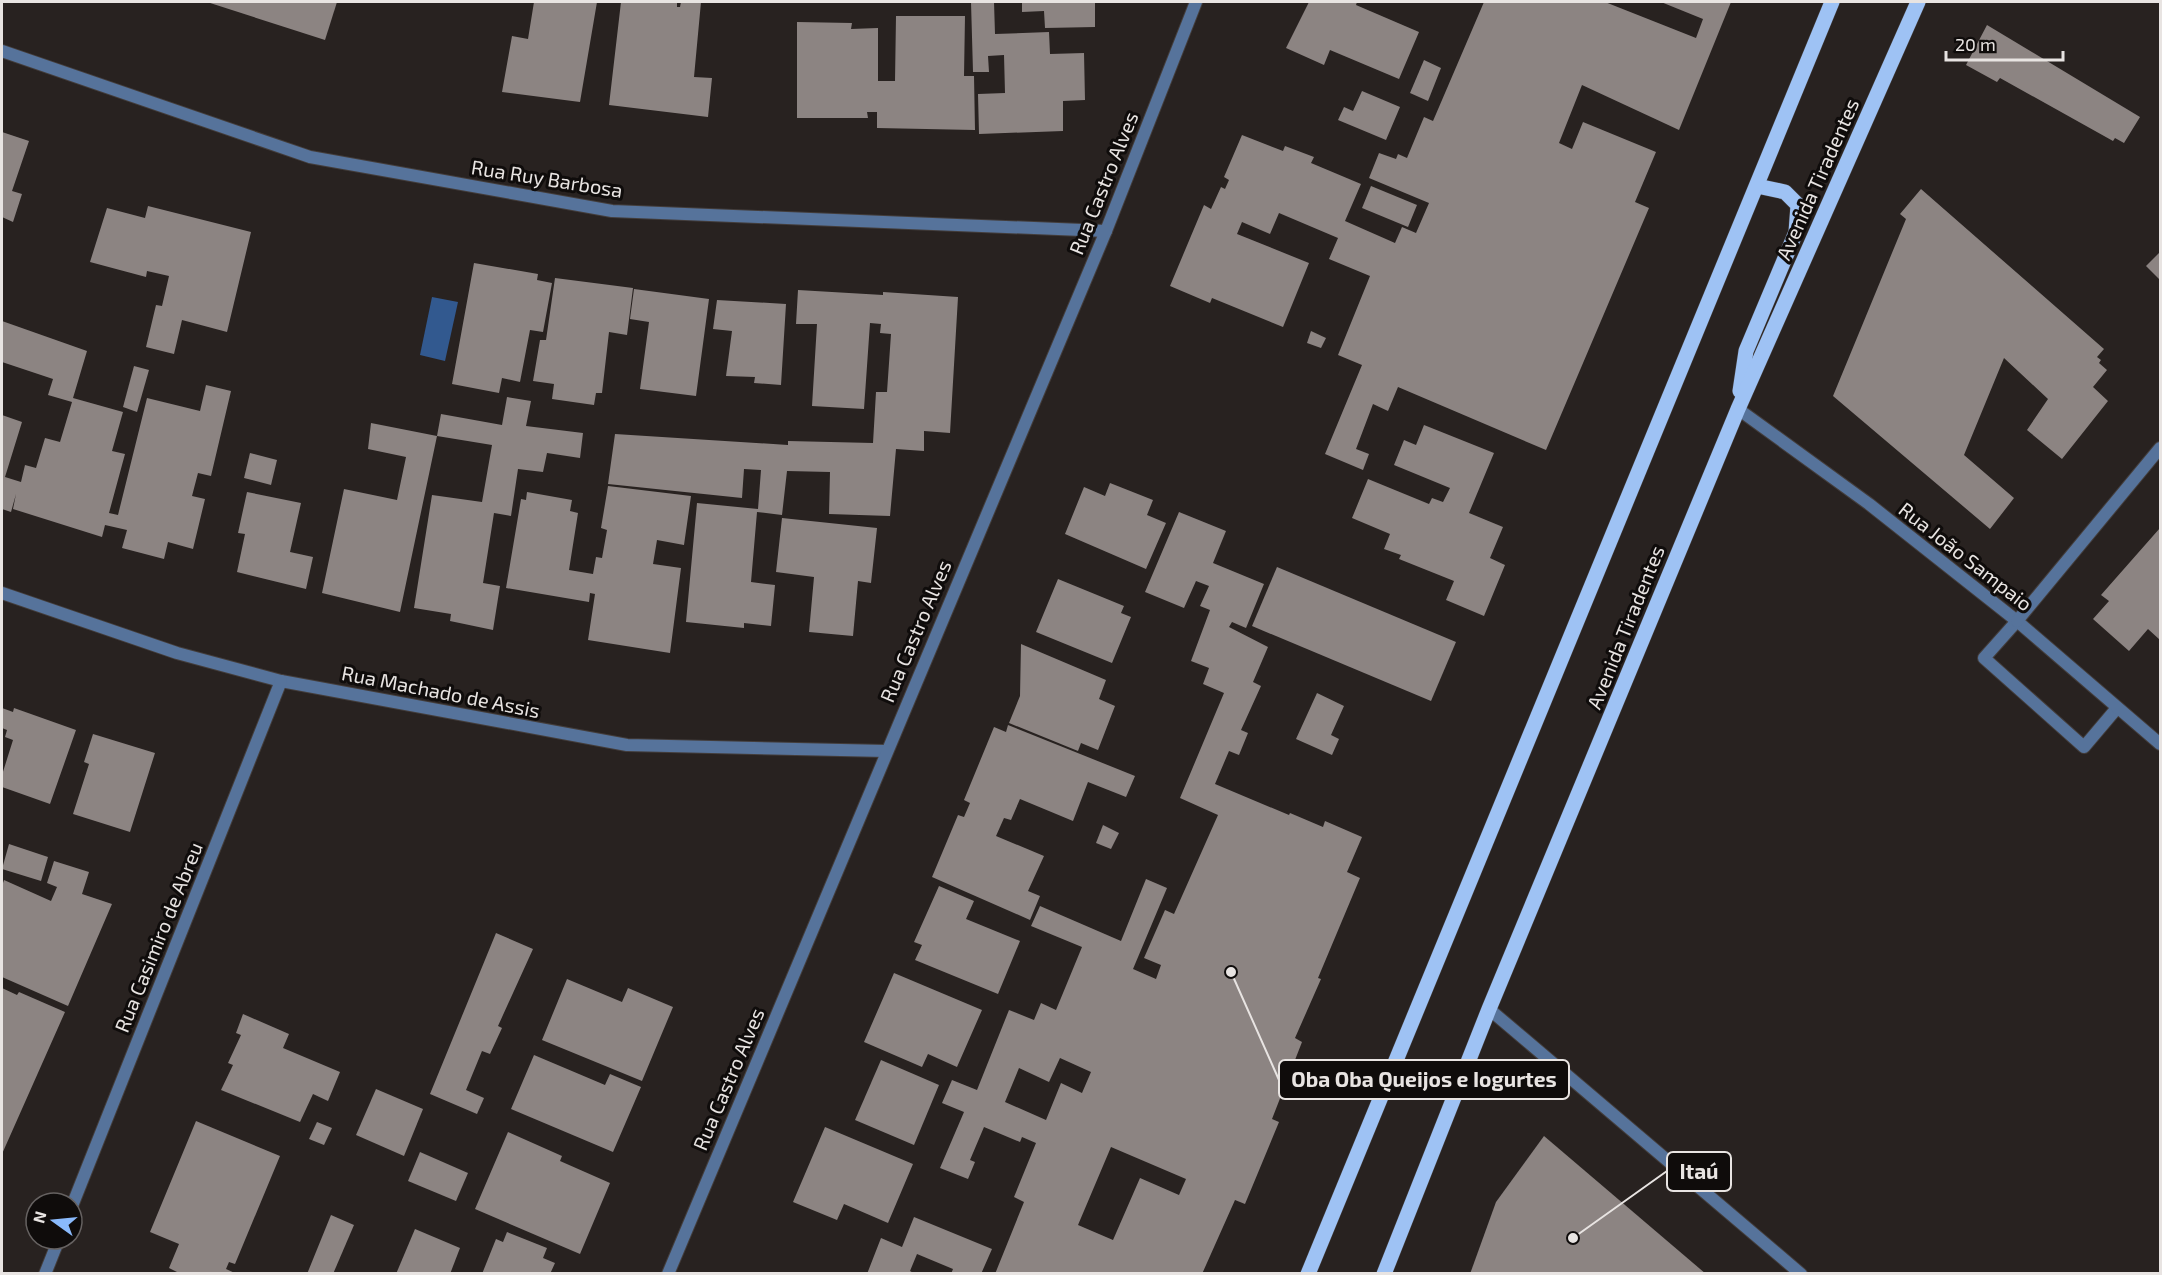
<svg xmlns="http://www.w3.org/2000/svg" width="2162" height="1275" viewBox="0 0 2162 1275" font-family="'Exo 2',sans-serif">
  <rect width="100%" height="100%" fill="#282220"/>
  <polygon fill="#32598f" points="432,297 458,302 445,361 420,355"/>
  <g fill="#8c8482" fill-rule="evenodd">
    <polygon points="207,2 337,2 325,40"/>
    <polygon points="534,2 597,2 580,102 502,92 512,36 528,39"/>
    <polygon points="621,2 677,2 677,7 680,7 681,2 701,2 694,77 712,78 708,117 609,105"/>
    <polygon points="971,2 994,2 995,34 1049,32 1050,54 1084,53 1085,100 1063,101 1063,131 979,134 978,94 1005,93 1004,55 988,56 989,72 973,72"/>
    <polygon points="1022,2 1095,2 1095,27 1045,28 1044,11 1022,12"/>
    <polygon points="1309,2 1357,2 1356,5 1419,32 1399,79 1330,50 1324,65 1286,48"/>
    <polygon points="1484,2 1605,2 1696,38 1703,19 1661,2 1731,2 1679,130 1582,85 1559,143 1572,149 1583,122 1656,152 1635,202 1649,208 1546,450 1398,387 1388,411 1373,404 1356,449 1369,454 1363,470 1325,454 1362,365 1338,355 1370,276 1329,259 1338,238 1279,213 1270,234 1242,222 1237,234 1309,263 1283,327 1212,298 1210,303 1170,286 1204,205 1211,209 1221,187 1225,189 1229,180 1224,177 1242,135 1283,151 1285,146 1314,157 1311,163 1361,184 1345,221 1395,243 1402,227 1416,233 1429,203 1369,178 1379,153 1396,159 1398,154 1407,158 1424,117 1433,121"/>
    <polygon points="896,16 965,16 964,76 974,76 975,130 877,128 877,112 867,112 868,118 797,118 797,22 852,23 851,29 878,28 878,81 895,81"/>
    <polygon points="1987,25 2140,117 2124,143 2115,138 2113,141 2000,78 1997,82 1966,65"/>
    <polygon points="1424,60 1441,68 1428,101 1410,93"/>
    <polygon points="1362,91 1400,107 1386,140 1338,120 1344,107 1353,111"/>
    <polygon points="2,132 29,141 12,191 22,194 13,222 2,217"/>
    <polygon points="1371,186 1417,205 1408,227 1362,208"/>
    <polygon points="1921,189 2104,349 2097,357 2101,360 2099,363 2107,370 2093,387 2108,401 2062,459 2027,430 2048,399 2004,358 1964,455 2014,498 1990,529 1833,396 1906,219 1900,214"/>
    <polygon points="148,206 251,232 227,332 182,320 174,354 146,347 156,305 162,306 169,276 147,271 146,277 90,262 107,208 145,218"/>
    <polygon points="2160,252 2160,280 2146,266"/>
    <polygon points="474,263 538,274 537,280 552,283 543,332 530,330 520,382 502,378 499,393 452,384"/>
    <polygon points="555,278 633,288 627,335 609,332 602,393 596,393 594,405 552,399 554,384 533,381 540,340 546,340"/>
    <polygon points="634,289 709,299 696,396 640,389 649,322 630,319"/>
    <polygon points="798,290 883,295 883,292 958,297 950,433 924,431 924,451 896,449 890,516 829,514 830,472 787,471 782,515 757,512 751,582 775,585 771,626 744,623 744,628 686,622 697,503 758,509 761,470 744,469 742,498 608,484 615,434 788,445 788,441 873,443 876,392 887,392 891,334 880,333 881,324 870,323 864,409 812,406 817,324 796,324"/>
    <polygon points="717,300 786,304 781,385 754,383 755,377 726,376 732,331 713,329"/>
    <polygon points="2,321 87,351 73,398 123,412 112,451 125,454 109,513 118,515 147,398 200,411 206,385 231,391 211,476 198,473 192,496 205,499 193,549 168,542 164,559 122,548 127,530 105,525 102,537 13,509 16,494 11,512 2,509 2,415 22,422 5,477 21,482 25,465 36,468 45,438 60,442 72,402 48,395 53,379 2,362"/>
    <polygon points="1311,331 1326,338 1321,348 1307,343"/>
    <polygon points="134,366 149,370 137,412 123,407"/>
    <polygon points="507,397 531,401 526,426 583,433 580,458 547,453 543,472 518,469 511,516 494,513 483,583 500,586 493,630 450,621 451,614 414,608 432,495 482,502 492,445 437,436 441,414 502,425"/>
    <polygon points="371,423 437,436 400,612 322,593 344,489 397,500 406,457 368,449"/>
    <polygon points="1424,425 1494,453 1469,513 1503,527 1490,558 1505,565 1484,616 1446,600 1454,581 1399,559 1401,555 1384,549 1390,534 1352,518 1368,479 1429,504 1432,498 1443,502 1450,488 1394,465 1404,440 1416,445"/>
    <polygon points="250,453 277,460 271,485 244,478"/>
    <polygon points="1110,483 1153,500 1147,515 1166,523 1146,569 1065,534 1084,487 1105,496"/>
    <polygon points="608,486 691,496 684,545 657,540 653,564 681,568 670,653 588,640 595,594 590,593 589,602 506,588 521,499 526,500 527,492 572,500 570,511 578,513 569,570 593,574 596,557 602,558 607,530 601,528"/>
    <polygon points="247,492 301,503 290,552 313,557 306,589 237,572 245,534 238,533"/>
    <path d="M1179,512L1226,531L1213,563L1264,584L1246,628L1232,622L1229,627L1268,647L1253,682L1261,686L1241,730L1248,733L1239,755L1229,751L1215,784L1289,815L1290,813L1323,827L1325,821L1362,837L1347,872L1360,878L1318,978L1321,979L1295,1038L1302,1042L1272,1119L1279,1122L1245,1204L1235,1200L1202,1274H995L1024,1202L1014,1197L1036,1143L1022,1137L1020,1142L984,1127L970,1160L975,1162L968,1179L940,1168L964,1112L942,1103L952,1080L977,1090L1009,1010L1034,1020L1041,1003L1056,1010L1082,947L1031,926L1040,906L1121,941L1146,879L1167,888L1133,969L1156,979L1161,965L1144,958L1165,910L1174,914L1218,815L1180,798L1224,693L1203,684L1209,668L1191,661L1210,610L1200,606L1209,586L1196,581L1184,608L1145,592ZM1060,1058L1091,1072L1082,1093L1061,1083L1046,1120L1005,1102L1019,1068L1049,1082ZM1111,1147L1186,1179L1179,1195L1140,1178L1113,1240L1078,1225Z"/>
    <polygon points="782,518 877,528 871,583 858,581 853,636 809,632 814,577 776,572"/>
    <polygon points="2160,528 2160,640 2148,629 2129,651 2093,619 2109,601 2101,595"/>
    <polygon points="1277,567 1456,642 1431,701 1252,626"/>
    <polygon points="1058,579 1124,606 1121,613 1131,617 1112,663 1036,632"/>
    <polygon points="1021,644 1106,680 1099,699 1115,706 1098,750 1081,743 1078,751 1009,723 1020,696"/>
    <polygon points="1317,693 1344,706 1331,735 1339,739 1332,755 1296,739"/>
    <polygon points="2,708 13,712 14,708 76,730 50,804 2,787 2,775 13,740 5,737 7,730 2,728"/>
    <polygon points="1008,725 1135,776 1126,797 1088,782 1073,821 1020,799 1011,820 1004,818 996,836 1044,856 1028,891 1040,896 1030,920 932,877 958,815 964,817 970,803 964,800 994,727 1006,732"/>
    <polygon points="93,734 155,753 130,832 73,814 89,764 84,762"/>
    <polygon points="1103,825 1119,833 1111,849 1096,843"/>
    <polygon points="9,844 48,857 41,881 2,869"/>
    <polygon points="54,861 89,872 82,894 112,904 68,1006 2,977 2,886 4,880 51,901 57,887 47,883"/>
    <polygon points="939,886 974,901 966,919 1020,941 998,994 915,960 922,945 914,942"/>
    <polygon points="496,933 533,949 498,1026 502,1028 490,1054 482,1051 466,1090 484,1098 477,1114 430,1094"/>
    <polygon points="894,973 982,1010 957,1067 928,1054 922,1067 864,1042"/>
    <polygon points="567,979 622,1002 628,988 673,1007 642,1081 542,1040"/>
    <polygon points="2,988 17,995 19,992 65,1012 2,1154"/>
    <polygon points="243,1014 289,1034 283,1048 340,1072 328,1101 313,1094 300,1122 221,1090 233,1065 228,1063 241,1035 236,1033"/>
    <polygon points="534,1055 605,1085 610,1074 641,1087 613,1152 511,1109"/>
    <polygon points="881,1060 939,1085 914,1145 855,1120"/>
    <polygon points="376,1089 423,1109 404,1156 356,1135"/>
    <polygon points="196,1121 280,1156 235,1264 229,1262 226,1269 237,1274 181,1274 169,1268 179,1244 150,1232"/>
    <polygon points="317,1122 332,1128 324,1145 309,1139"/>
    <polygon points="825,1127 913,1164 888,1223 844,1204 837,1220 793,1202"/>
    <polygon points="508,1132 562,1156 560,1161 610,1183 580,1254 475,1209"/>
    <polygon points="1544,1136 1706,1274 1470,1274 1496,1202"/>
    <polygon points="420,1152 468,1173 456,1201 408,1181"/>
    <polygon points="331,1215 354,1225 333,1274 307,1274"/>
    <polygon points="914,1217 992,1249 981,1274 951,1274 953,1269 917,1254 910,1271 915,1274 867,1274 881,1238 902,1247"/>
    <polygon points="415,1229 460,1248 450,1274 396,1274"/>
    <polygon points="507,1232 547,1248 543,1258 555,1263 550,1274 482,1274 496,1239 503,1242"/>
  </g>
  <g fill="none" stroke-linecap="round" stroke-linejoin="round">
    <defs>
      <polyline id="lane" points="2017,621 1984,658 2084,747 2117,708"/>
      <g id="street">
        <polyline points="2,51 310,157 612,211 1106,231"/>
        <polyline points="1738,409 1869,504 2017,621 2160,744"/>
        <polyline points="2,593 177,653 281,681 627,745 886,751"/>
        <polyline points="2017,621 2160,448"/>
        <polyline points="1489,1009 1801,1274"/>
        <polyline points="72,1206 281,681"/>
        <polyline points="45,1274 59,1239"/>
        <polyline points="668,1274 1106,231 1196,2"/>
      </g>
      <g id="primary">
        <polyline points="1740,391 1746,351 1796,232 1798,205 1785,192 1757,186"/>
        <polyline points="1308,1274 1832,2"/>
        <polyline points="1384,1274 1489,1009 1738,409 1918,2"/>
      </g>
    </defs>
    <use href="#lane" stroke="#433d3b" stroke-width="14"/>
    <use href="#street" stroke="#433d3b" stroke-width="14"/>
    <use href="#primary" stroke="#433d3b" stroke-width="16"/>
    <use href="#lane" stroke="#56739b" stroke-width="12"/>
    <use href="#street" stroke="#56739b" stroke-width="12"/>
    <use href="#primary" stroke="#9ec2f4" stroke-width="15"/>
  </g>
  <g text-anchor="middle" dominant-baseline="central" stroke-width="6" stroke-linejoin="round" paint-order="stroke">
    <g font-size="20" fill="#e8e4e2" stroke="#0f0c0b">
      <text transform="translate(547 178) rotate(9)">Rua Ruy Barbosa</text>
      <text transform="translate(1817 179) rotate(-66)">Avenida Tiradentes</text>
      <text transform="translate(1103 183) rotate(-68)">Rua Castro Alves</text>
      <text transform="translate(1966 556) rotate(38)">Rua João Sampaio</text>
      <text transform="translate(1625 627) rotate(-68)">Avenida Tiradentes</text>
      <text transform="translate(915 631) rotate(-67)">Rua Castro Alves</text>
      <text transform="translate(441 691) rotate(11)">Rua Machado de Assis</text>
      <text transform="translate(158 937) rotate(-68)">Rua Casimiro de Abreu</text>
      <text transform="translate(728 1079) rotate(-67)">Rua Castro Alves</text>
    </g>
  </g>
  <path fill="none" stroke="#e8e4e2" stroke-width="2" d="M1231 972L1279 1080M1573 1238L1667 1171"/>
  <g fill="#e8e4e2" stroke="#0f0c0b" stroke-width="2">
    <circle cx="1231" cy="972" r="6"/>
    <circle cx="1573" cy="1238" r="6"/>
  </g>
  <g fill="#0f0c0b" stroke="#e8e4e2" stroke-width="2">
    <rect x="1279" y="1060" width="290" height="39" rx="6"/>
    <rect x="1667" y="1152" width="64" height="39" rx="6"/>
  </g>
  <g font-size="21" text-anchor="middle" font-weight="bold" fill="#e8e4e2">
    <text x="1424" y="1087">Oba Oba Queijos e Iogurtes</text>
    <text x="1699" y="1179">Itaú</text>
  </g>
  <rect width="2162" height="1275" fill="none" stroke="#e8e4e2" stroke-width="6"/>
  <g transform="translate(54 1221) rotate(285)"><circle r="28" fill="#0f0c0b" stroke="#666261" stroke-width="1.5"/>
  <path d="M0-4.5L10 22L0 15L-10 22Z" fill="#8abafc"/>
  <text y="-9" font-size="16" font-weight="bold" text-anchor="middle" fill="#e8e4e2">N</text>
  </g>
  <path d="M1946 51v9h117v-9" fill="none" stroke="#e8e4e2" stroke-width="3"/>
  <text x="1955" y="51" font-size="18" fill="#e8e4e2" stroke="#0f0c0b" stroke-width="4.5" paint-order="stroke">20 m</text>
</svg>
